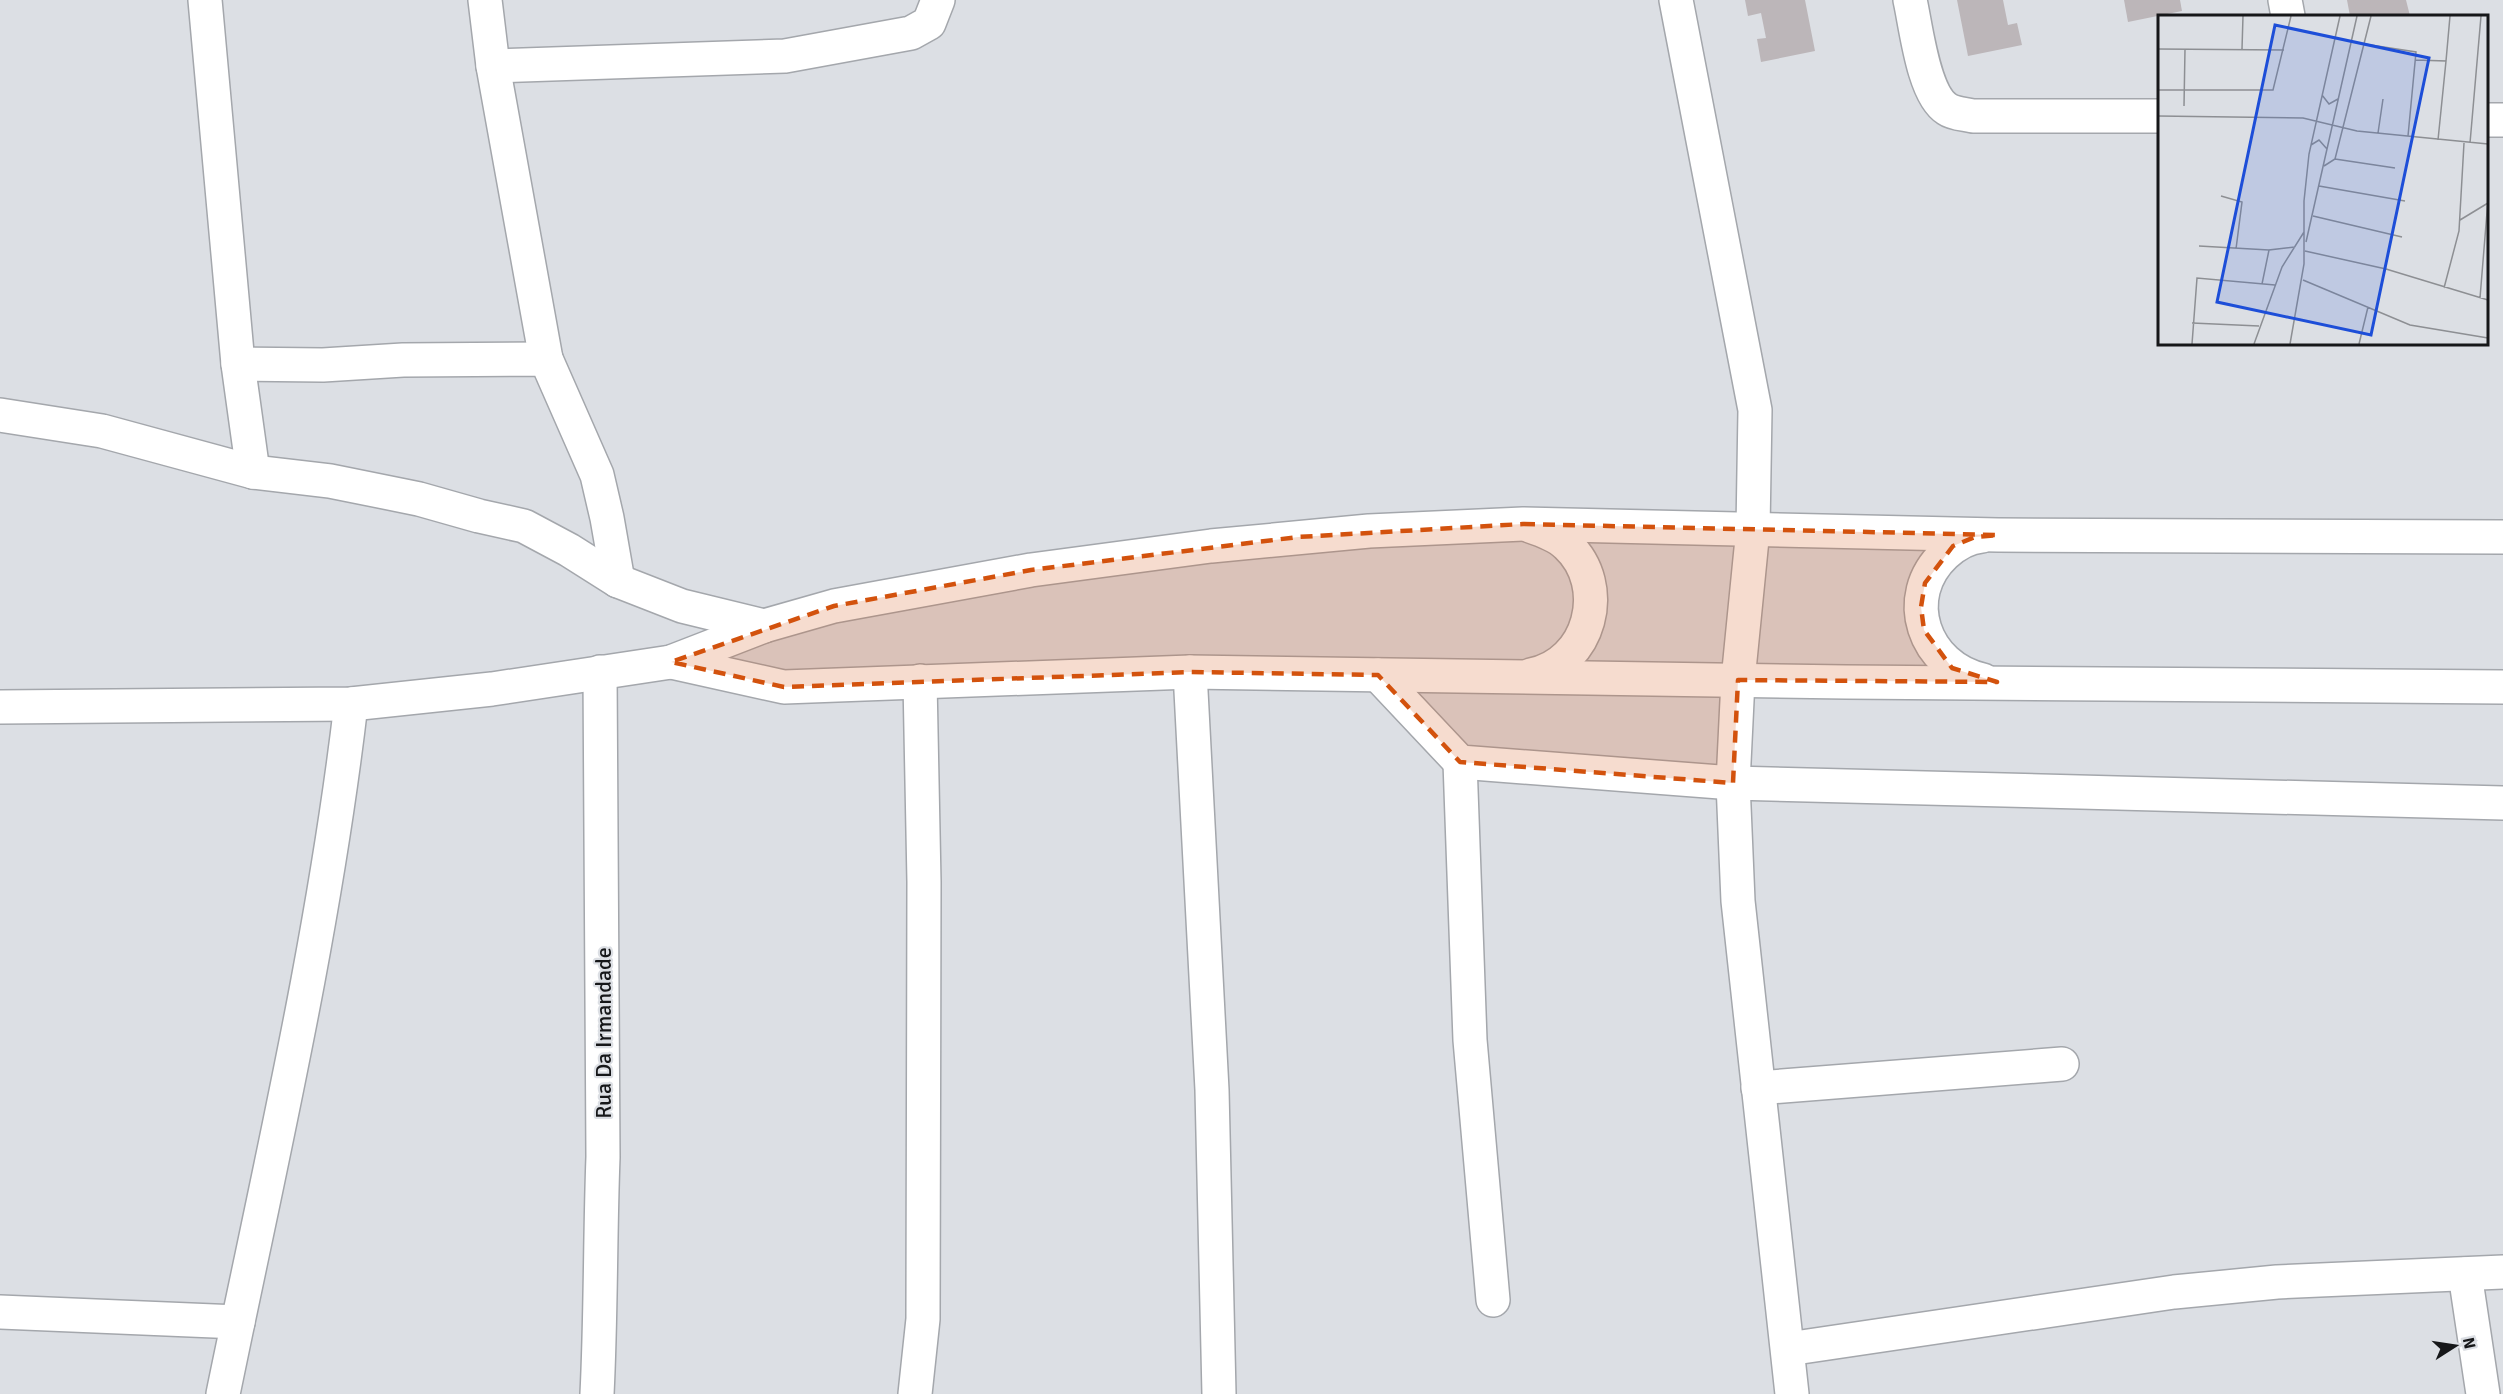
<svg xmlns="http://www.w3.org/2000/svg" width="2503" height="1394" viewBox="0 0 2503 1394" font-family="Signika,sans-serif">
  <rect width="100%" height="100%" fill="#dcdfe4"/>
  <g fill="#bcb6b9">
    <polygon points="1745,0 1805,0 1815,51 1761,62 1757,39 1766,38 1761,13 1748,16"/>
    <polygon points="1957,0 2003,0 2008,25 2017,23 2022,45 1968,56"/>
    <polygon points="2124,0 2180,0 2182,11 2128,22"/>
    <polygon points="2347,0 2406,0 2410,16 2350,16"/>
  </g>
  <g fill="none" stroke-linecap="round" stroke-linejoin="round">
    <defs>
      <g id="minor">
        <polyline points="205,0 238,364 253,472"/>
        <polyline points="485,0 493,66 546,359"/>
        <path d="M1910,0C1916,26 1923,94 1947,109C1954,114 1965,114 1973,116H2160"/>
        <polyline points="2285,0 2288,16"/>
        <polyline points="493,66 785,56 911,33 929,23 938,0"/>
        <polyline points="2486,120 2503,120"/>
        <polyline points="238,364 323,365 403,360 546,359 597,475 607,518 618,581"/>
        <polyline points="0,415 102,431 253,472 330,481 419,499 479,516 524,526 569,550 618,581 682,606 764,626"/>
        <polyline points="1190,672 1212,1090 1219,1394"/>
        <polyline points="1378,675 1460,762 1733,783 2503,803"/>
        <polyline points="1460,762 1470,1040 1493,1300"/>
        <polyline points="1758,1088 2062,1064"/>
        <polyline points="2465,1274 2483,1394"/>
        <polyline points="0,1312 238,1322"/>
        <polyline points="1788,1349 2174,1292 2277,1282 2503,1272"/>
        <path d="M223,1394C270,1165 324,936 351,704"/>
        <path d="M597,1394C601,1315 600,1236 603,1157L600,672"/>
        <polyline points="915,1394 923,1319 924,882 920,681"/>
      </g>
      <g id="tertiary">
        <polyline points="1676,0 1755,410 1753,529 1738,680 1733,783 1738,901 1792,1394"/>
        <path d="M1530,526C1542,530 1557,535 1567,545C1611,586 1590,664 1531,675"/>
        <path d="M1982,536C1968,537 1955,545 1945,554C1899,597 1924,667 1983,680"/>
        <polyline points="671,662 784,687 1190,672 1846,682 2503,687"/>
        <polyline points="0,707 351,704 492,689 671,662 764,626 834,606 1031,570 1211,546 1369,531 1523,524 1998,535 2503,537"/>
      </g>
    </defs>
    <use href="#minor" stroke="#a4a7ac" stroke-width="36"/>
    <use href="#tertiary" stroke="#a4a7ac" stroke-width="36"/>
    <use href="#minor" stroke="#fff" stroke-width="33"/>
    <use href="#tertiary" stroke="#fff" stroke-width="33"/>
  </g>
  <path fill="#d3520d" fill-opacity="0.2" stroke="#d3520d" stroke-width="4.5" stroke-dasharray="12 8" stroke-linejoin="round" d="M1523,524L1998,535L1975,537L1953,546L1925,583L1921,607L1924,630L1952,668L1997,682L1738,680L1733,783L1460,762L1378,675L1190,672L784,687L671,662L834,606L1031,570L1298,537Z"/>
  <g text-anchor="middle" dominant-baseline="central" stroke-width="4.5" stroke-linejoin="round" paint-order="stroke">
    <g font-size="22" fill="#161719" stroke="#dcdfe4">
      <text transform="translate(603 1033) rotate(-90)">Rua Da Irmandade</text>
    </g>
  </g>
  <g transform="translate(2158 15)">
    <rect width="330" height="330" fill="#dcdfe4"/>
    <path fill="none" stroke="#8d8f93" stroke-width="1.5" d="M206,29L258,37L250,121M0,34L126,35M84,34L85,1M257,45L288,46L280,125M288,46L292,1M0,75H115L133,1M164,80L171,89L180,84M26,91L27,34M0,101L145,103L199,116L330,129M220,118L225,84M312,128L323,1M153,130L161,125L169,134M177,144L237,153M166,151L177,144L213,1M161,171L247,186M63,181L84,187L78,234M155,201L244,222M302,205L330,188M148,227L199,1M41,231L111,235M147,236L228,254L330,285M145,265L252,310L330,323M104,269L111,235L137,232M286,273L301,216L306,128M322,283L330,185M34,308L101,311M34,329L39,263L117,270M96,329L124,252L146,217M132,329L146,249V186L151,139L182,1M201,329L210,292"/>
    <path fill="#1d4ed8" fill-opacity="0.15" stroke="#1d4ed8" stroke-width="3" d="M117,10L271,43L213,320L59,287Z"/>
    <rect width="330" height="330" fill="none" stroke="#161719" stroke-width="3"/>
  </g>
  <g transform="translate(2455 1346) rotate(78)" stroke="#dcdfe4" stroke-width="4.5" paint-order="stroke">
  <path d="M0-4.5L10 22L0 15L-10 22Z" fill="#161719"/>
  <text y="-9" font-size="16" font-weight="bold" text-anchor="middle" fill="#161719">N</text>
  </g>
</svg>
